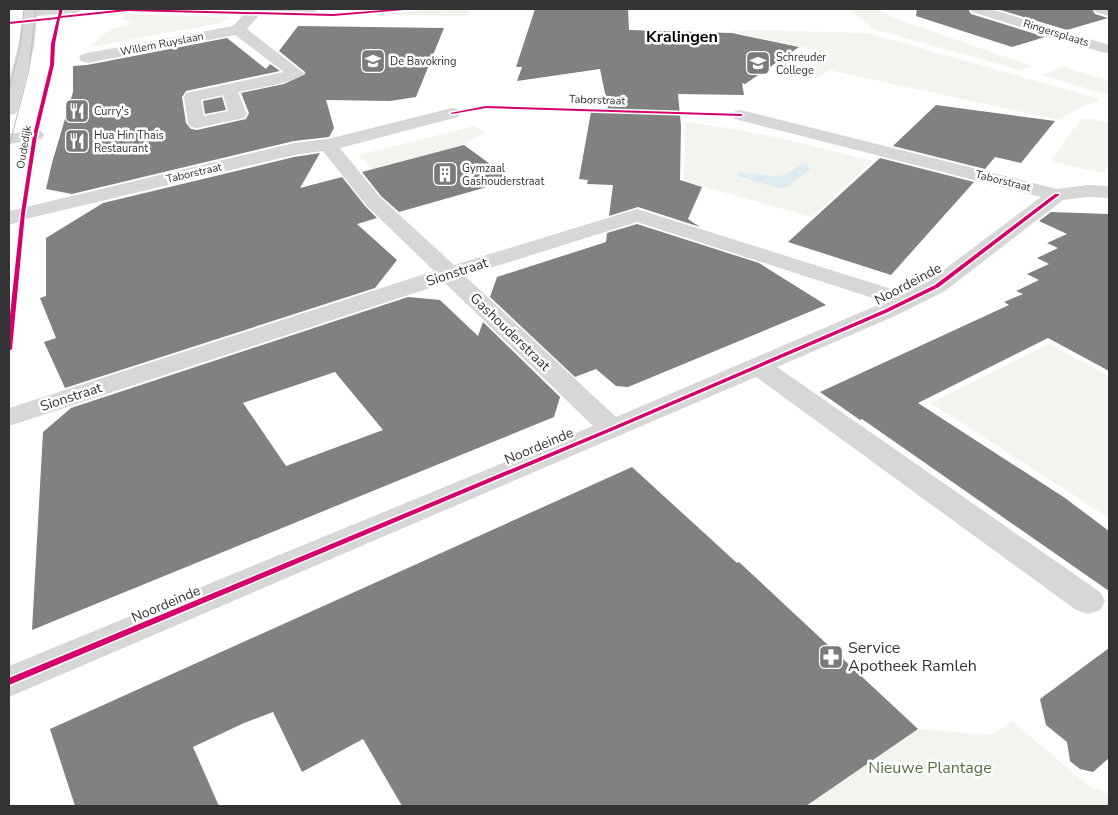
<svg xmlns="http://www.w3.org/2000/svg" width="1118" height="815" viewBox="0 0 1118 815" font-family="'Nunito Sans',sans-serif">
  <rect width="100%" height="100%" fill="#fff"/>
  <g fill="#f1f5ed">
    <polygon points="432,9 470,9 466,16 394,15 394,13"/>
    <polygon points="849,9 878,9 894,18 1032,66 1021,70 873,29"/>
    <polygon points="126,14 229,17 221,23 90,47 110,29 129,25 130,22 121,19"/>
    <polygon points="762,30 867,33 1100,99 1067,114 1060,120 829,70 819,77 815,76 810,79 805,78 810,74 791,70 821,51 730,31"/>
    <polygon points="1065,67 1109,81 1109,95 1041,75"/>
    <polygon points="1081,119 1091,119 1109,123 1109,163 1104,172 1097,172 1055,162 1051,159"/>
    <path d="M685,122C751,130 809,145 873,161L812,217L684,181Z"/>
    <polygon points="474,126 485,133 466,142 464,145 392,191 359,155"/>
    <polygon points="1049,344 1109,376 1109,518 931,403"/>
    <polygon points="1012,721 1089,786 1109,794 1109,806 806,806 918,729 993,735"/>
  </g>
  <path fill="#ddebf3" d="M801,164L807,165L810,169L788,187L779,188L738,176L737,173C752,170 768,179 784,175C791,173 795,167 801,164Z"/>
  <g fill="#818181" fill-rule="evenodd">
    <polygon points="535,9 628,9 629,30 732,33 799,47 745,84 742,83 744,95 678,94 681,126 680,180 702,187 688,219 700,227 638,207 609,216 613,185 587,184 588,180 579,179 591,112 608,108 600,69 517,81 522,67 516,67"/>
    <polygon points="917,9 968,9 971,14 1045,37 1012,47 916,16"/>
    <polygon points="997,9 1092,9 1095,14 1108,18 1067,30"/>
    <polygon points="298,26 444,28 416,97 390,101 326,100 334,128 329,137 294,141 72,194 46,189 52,163 73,92 73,66 87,65 227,38 266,69 270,64 280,71 186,91 182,97 186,123 191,129 197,130 246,119 249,113 241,93 284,84 305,74 305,72 279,51"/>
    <polygon points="222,97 226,110 205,114 203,101"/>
    <polygon points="936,105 1055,121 1021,163 995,157 985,169 893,146"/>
    <polygon points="464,145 512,180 399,212 381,196 362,172"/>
    <polygon points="320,153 300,188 342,177 365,206 377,218 357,224 397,260 375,288 65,388 44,342 56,338 40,298 46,296 46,238 103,203 294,157"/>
    <polygon points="880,158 974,182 891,275 788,242"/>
    <polygon points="1051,212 1109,214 1109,371 1048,338 918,403 1065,498 1109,531 1109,591 862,419 860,420 820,392 1009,305 1004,302 1023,294 1016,291 1039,280 1027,274 1049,264 1037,258 1058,248 1047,243 1067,234 1039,221"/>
    <polygon points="637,224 759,263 826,305 628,387 616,386 596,369 575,377 490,297 497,277 606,242 607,233"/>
    <path d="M408,297L440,300L478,336L483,322L560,397L554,417L32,630L43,432L71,408ZM335,372L383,430L286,466L243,403Z"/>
    <polygon points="632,467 737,563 739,562 918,729 806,806 402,806 363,739 302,772 273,712 244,723 193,747 219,806 75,806 50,729"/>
    <polygon points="1109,648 1109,758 1093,772 1080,769 1070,761 1067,742 1046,725 1040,699"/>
  </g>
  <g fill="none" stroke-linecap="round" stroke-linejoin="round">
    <g fill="#d7d7d7" fill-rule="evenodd">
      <polygon points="24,9 83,9 76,13 37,16 34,47 18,110 15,114 9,115 9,81 18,47"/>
      <path d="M238,9H320L313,13H261L247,29L304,73C297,83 252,89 238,92L247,114L244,118L197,128L191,127L188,123L184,97L186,93L284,72L235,35L87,63L81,61L79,58L81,55L87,53L233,26L245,13L240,12ZM223,95L228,111L204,116L201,100Z"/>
      <polygon points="970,9 991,9 1109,45 1109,53 1101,52 972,12"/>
      <polygon points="1094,9 1109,9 1109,16 1096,12"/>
      <path d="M452,108L458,109L461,113L458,117L340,148L380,197L454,265L637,209L904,293L929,281L1041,197L735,119L732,115L735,111L741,110L1057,189L1088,185L1109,186V198L1088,197L1063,200L945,291L895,316L777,367L1100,592L1105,601L1100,610L1088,614L1076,610L756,377L9,697V666L593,426L445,283L9,426V408L434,271L366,205L323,151L294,155L30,218L9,225V211L294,143L328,139ZM637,222L885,302L616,417L465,276Z"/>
      <polygon points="35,130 41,131 44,135 41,139 9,144 9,134"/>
    </g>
    <g stroke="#bebebe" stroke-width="1">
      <polyline points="9,90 20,47 24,9"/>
      <polyline points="9,147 29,70 36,9"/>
    </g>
    <defs>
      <g id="cycleway">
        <polygon points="59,9 63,9 61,16 127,9 333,14 396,9 406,9 404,10 333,16 127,11 60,18 55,44 54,65 37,135 25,213 12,349 9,351 9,324 21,213 33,135 50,65 51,44 57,19 9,24 9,22 58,17"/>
        <polygon points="486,106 741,114 743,115 741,116 486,108 452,114 450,113"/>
        <polygon points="1055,194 1059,194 1059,195 939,287 888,312 614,430 9,685 9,678 610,428 884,310 935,285"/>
      </g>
    </defs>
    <use href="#cycleway" stroke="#fff" stroke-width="3"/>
    <use href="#cycleway" fill="#d6006c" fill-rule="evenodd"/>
  </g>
  <defs>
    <symbol id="school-square" viewBox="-11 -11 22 22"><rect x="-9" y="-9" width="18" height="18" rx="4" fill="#7a7a7a" stroke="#fff"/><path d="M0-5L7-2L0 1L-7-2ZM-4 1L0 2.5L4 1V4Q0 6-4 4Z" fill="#fff"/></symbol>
    <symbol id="restaurant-square" viewBox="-11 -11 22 22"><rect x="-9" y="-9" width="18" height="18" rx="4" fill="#7a7a7a" stroke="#fff"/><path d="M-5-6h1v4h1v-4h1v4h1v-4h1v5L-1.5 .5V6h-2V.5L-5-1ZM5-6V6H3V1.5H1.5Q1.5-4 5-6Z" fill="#fff"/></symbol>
    <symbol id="building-square" viewBox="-11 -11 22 22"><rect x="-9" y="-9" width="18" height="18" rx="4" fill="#7a7a7a" stroke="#fff"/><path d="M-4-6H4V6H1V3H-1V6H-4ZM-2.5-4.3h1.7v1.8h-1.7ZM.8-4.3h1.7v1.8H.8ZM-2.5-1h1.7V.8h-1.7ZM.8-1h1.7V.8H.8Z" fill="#fff"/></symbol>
    <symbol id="pharmacy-square" viewBox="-11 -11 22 22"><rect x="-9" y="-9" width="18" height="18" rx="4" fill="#7a7a7a" stroke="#fff"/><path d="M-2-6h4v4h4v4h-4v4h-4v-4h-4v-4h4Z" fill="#fff"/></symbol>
  </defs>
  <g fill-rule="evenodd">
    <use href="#school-square" x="359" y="47" width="28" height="28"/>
    <use href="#school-square" x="744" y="49" width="28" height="28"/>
    <use href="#restaurant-square" x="63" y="97" width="28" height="28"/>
    <use href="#restaurant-square" x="63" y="127" width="28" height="28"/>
    <use href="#building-square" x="431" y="160" width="28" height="28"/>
    <use href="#pharmacy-square" x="817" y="643" width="28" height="28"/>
  </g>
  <g text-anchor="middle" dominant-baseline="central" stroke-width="5" stroke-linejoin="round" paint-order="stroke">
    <g font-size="11" fill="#333" stroke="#fff">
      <text transform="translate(1056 33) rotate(17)">Ringersplaats</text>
      <text transform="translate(162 44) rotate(-11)">Willem Ruyslaan</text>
      <text transform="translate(597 100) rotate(2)">Taborstraat</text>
      <text transform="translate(24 147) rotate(-80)">Oudedijk</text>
      <text transform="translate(194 173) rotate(-13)">Taborstraat</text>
      <text transform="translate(1003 181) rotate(14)">Taborstraat</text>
    </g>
    <g font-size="11" fill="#333" stroke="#fff" text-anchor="start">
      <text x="776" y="57">Schreuder<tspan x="776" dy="13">College</tspan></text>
      <text x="390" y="61">De Bavokring</text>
      <text x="94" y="111">Curry's</text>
      <text x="94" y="135">Hua Hin Thais<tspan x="94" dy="13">Restaurant</tspan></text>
      <text x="462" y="168">Gymzaal<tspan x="462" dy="13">Gashouderstraat</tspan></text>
    </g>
    <g font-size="14" fill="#333" stroke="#fff">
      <text transform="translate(457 272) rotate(-18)">Sionstraat</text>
      <text transform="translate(908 284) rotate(-28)">Noordeinde</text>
      <text transform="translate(510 332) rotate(44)">Gashouderstraat</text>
      <text transform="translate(71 397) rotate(-18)">Sionstraat</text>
      <text transform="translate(539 446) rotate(-23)">Noordeinde</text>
      <text transform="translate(166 604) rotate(-23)">Noordeinde</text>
    </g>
    <g font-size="16" font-weight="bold" fill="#000" stroke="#fff">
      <text x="682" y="37">Kralingen</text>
    </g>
    <g font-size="16" fill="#333" stroke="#fff" text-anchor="start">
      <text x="848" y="648">Service<tspan x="848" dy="18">Apotheek Ramleh</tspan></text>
    </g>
    <g font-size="16" fill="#56703f" stroke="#fff">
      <text x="930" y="768">Nieuwe Plantage</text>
    </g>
  </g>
  <rect width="1118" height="815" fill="none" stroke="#333333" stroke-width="20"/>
</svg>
